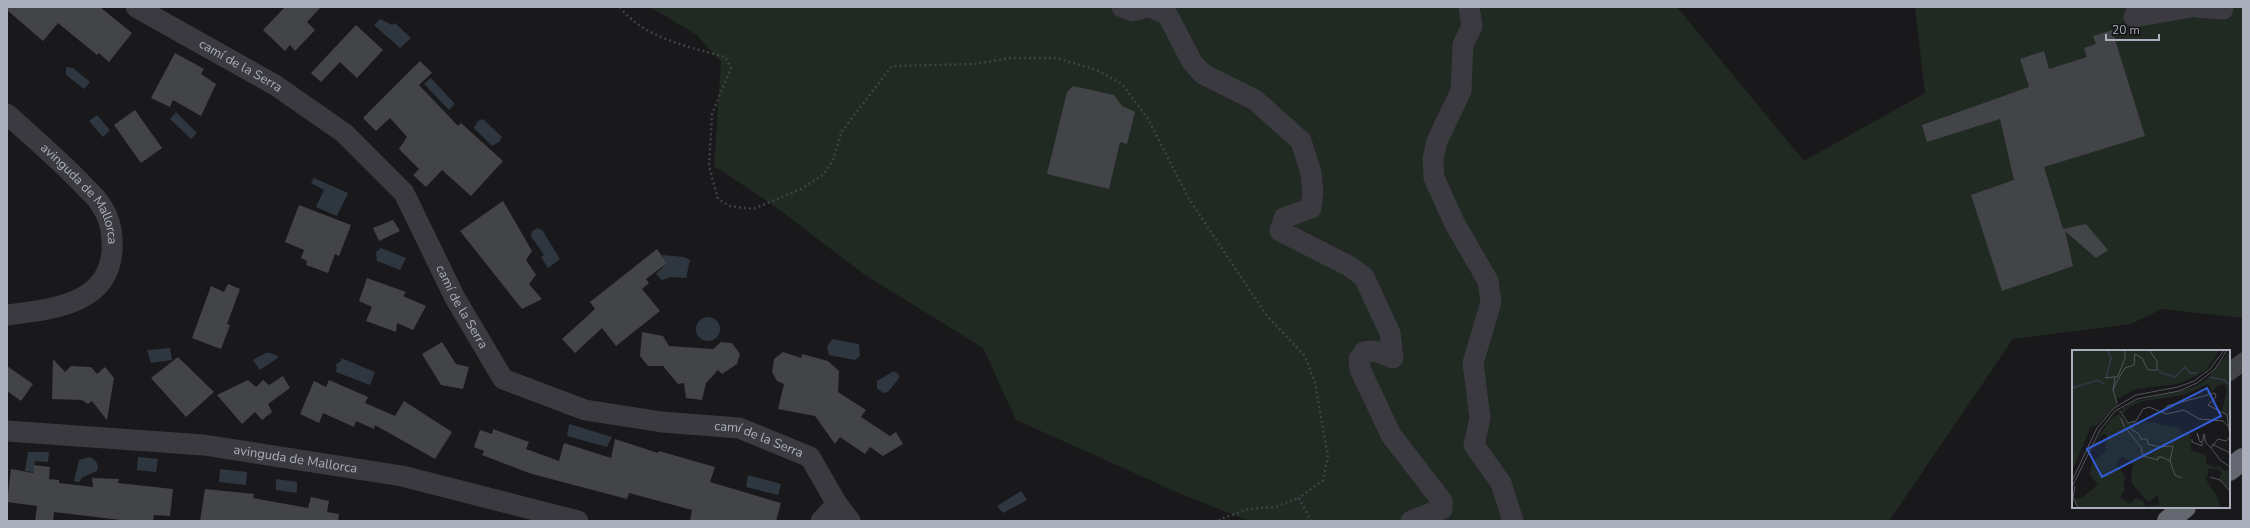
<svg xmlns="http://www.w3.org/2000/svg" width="2250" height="528" viewBox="0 0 2250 528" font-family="'Nunito Sans',sans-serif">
  <rect width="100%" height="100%" fill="#19191b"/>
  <polygon fill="#202922" points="650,7 1677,7 1804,161 1925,93 1915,7 2243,7 2243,318 2162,309 2131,324 2013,339 1889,521 1249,521 1181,494 1016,420 983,348 865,275 773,205 714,166 721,62 697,35"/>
  <g fill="#2e3740">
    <polygon points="380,19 392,25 395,23 411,38 400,48 374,25"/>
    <polygon points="66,67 73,68 90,82 84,89 66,75"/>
    <polygon points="431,78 455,104 449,110 424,84"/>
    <polygon points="176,112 197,133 191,139 170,119"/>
    <polygon points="97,115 110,130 103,137 89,121"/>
    <polygon points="483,119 502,137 499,142 492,146 474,128 478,121"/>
    <polygon points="314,178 348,193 337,216 316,207 324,190 311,183"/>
    <polygon points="537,228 542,230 560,259 548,268 541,257 544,255 531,236 532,231"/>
    <polygon points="381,248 406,258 400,270 377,261 376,252"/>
    <polygon points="662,255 684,257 690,260 686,278 671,277 662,280 656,274 667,263"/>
    <circle cx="708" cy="329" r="12"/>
    <polygon points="832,339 859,344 860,356 855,360 829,355 827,347"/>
    <polygon points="170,348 172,360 151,363 147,350"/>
    <polygon points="266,353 271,353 279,357 260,370 253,360"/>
    <polygon points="341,358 375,372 370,385 336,372 337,367 335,365 341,361"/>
    <polygon points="894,371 899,375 899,378 888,392 884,393 877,389 877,381"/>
    <polygon points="569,424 612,437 607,447 567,436"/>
    <polygon points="28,452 49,452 48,462 35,461 33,472 25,471"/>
    <path d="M89,457C95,458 100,465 97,471L83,477L79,482L74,481L79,460Z"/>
    <polygon points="138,457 158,459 156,472 137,470"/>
    <polygon points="220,469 247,472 246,485 219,482"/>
    <polygon points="748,475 781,484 778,495 746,487"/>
    <polygon points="276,479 297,482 297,493 276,490"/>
    <polygon points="1021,491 1027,500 1003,513 997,506"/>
  </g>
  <g fill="#434448">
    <polygon points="7,7 100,7 132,33 109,62 99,53 97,55 58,23 43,41 7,10"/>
    <polygon points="285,7 321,7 307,22 315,30 295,51 290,45 285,51 263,30"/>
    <polygon points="356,25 383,50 357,78 340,62 321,82 311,73"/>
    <polygon points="2112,30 2145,136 2044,167 2063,229 2086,224 2108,250 2096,258 2065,231 2073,266 2002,291 1971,195 2014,180 2000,119 1927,142 1922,125 2029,87 2020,59 2044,51 2049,69 2087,57 2084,48 2096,44 2093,36"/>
    <polygon points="175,53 204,69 201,74 216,84 201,116 173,100 170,107 151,98"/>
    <polygon points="420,61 432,73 419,85 458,126 461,123 503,161 471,196 442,170 426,187 413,175 419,169 399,149 407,137 390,118 376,131 363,118"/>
    <polygon points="1073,86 1114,95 1122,106 1135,112 1127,144 1120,142 1109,189 1047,174 1067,92"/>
    <polygon points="135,110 162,148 141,163 114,125"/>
    <polygon points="503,201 532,251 526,260 536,275 529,284 542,299 522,309 460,231"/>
    <polygon points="299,205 351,225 339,256 335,254 328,273 306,265 307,261 301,258 304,250 285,242"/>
    <polygon points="393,220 400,231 379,241 373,228"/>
    <polygon points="657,249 667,263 646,279 649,283 642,289 660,311 616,346 602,328 575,353 562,339 595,309 590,302"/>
    <polygon points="367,278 406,292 403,296 426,306 413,330 397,323 396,332 366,321 372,307 359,301"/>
    <polygon points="228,284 240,289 227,324 230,325 221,349 192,338 211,286 224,292"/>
    <polygon points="642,332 663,336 669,346 713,349 721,342 732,343 740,354 737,364 722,374 718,370 706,383 702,400 686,398 684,383 678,384 663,366 648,366 640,356"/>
    <polygon points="442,342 456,364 469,367 463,389 441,385 422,354"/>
    <polygon points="2243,351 2243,373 2229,383 2229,361"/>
    <polygon points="783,352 801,358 802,354 828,361 839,371 838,392 866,410 861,417 890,436 896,432 903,444 883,456 870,447 865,454 840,437 835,444 815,416 778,409 784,384 777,381 772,372 774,359"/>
    <polygon points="178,357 214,392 186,417 151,378"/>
    <polygon points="53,359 65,372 71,366 91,367 97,374 105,367 114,378 107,420 92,401 88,404 82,400 52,399"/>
    <polygon points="7,366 33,384 21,401 7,391"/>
    <polygon points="283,376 290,388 268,404 272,412 262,420 255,412 242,424 217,395 248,380 256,387 263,380 269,385"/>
    <polygon points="329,380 368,397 365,403 395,416 404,401 452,432 435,459 375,425 374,429 356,421 354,427 323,413 319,423 300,414 314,381 326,387"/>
    <polygon points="493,429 529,442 526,449 559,461 564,443 611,458 615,439 658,453 659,451 715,467 710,482 781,503 776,521 690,521 692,510 629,493 627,499 532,474 482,455 484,451 474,447 480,430 492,434"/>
    <polygon points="34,465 50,467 49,479 59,480 59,483 93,487 92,478 119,479 118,483 173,489 170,516 154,515 153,521 129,521 54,512 53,521 35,521 37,506 7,502 11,469 33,473"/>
    <polygon points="205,489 254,494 253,498 308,508 311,497 329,501 327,512 339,514 338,521 200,521"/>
  </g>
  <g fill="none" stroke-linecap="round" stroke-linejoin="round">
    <g stroke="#404147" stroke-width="2.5" stroke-dasharray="2 3" stroke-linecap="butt">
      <path d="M620,7C643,38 690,47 725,57L731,68L712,114L709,166L718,199L730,206L753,209L801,189L823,175L833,160L842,131L892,66L975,64L1011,58H1056L1097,70L1122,84L1148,119L1189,199L1267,316L1305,356L1315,383L1328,457L1323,480L1299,498L1311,521"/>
      <polyline points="1219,521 1220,519 1249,509 1275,507 1299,498"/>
    </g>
    <g stroke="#3a3a40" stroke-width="21">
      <path id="s1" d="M136,7L275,85L344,133L404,193L455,298L503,379L585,410L662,422L739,428L810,457L837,504L850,521"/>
      <polyline points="1122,7 1133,11 1147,7"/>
      <polyline points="1149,7 1167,14 1192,62 1203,74 1255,100 1301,141 1311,173 1313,191 1311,208 1284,218 1280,231 1349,266 1364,277 1390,333 1393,358 1375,351 1364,352 1359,359 1360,369 1391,435 1442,501 1442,509 1411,521"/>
      <polyline points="1469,7 1472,26 1463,45 1461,91 1437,141 1433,159 1434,178 1455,224 1488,281 1491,302 1473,363 1480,418 1474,445 1501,483 1513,521"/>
      <polyline points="2139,7 2134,17 2191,7"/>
      <polyline points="2196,7 2223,9"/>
      <path id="s2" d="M7,114C33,138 61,161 85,187C90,192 97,198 101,205C110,218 113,235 112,251C108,306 50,309 7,315"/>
      <path id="s3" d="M7,431L204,445L402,476L578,521"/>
      <polyline points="821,521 837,504"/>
    </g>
    <g stroke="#666871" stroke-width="22">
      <polyline points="2229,470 2243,459"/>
      <polyline points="2168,521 2185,507"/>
    </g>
  </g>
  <g text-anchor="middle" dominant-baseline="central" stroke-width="4" stroke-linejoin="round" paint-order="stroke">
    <g font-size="13" fill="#abafbb" stroke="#141416">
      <text stroke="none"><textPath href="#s1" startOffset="120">camí de la Serra</textPath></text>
      <text stroke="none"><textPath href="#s2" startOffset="110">avinguda de Mallorca</textPath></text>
      <text stroke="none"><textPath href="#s1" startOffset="456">camí de la Serra</textPath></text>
      <text stroke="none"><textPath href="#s1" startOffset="804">camí de la Serra</textPath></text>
      <text stroke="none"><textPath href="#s3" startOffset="290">avinguda de Mallorca</textPath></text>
    </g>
  </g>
  <g transform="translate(2072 350)">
    <rect width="158" height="158" fill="#19191b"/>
    <path d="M0,0H148L134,20L120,28L106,34L64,39L45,49L48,63V65L54,72H84L88,75L107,77L109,83L118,84L119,100L134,105V113L144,118L146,115L154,121L158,118V140L147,129L150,123L145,119H136V126L133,128L146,148L148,158H7L2,149L10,148L26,135L17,124L21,110L33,103L35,85L31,84L25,90L38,69L47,64V61L44,55L26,74L18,78L0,122ZM49,107L61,112L59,131L62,136L76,152L86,145L87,155L74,156L70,150L64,148L58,154L48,147L53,139L51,132L54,128L44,114ZM158,1V69L150,61L155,40L153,34L145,36L140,42L136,34L112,45L72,51L58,56L51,64L49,60L61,52L122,37L134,30Z" fill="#202922" fill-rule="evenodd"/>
    <path fill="none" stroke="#2e3740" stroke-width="2" d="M86,19L89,23L103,27L113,17L118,23H125M137,27L152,30L158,35M34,28L39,8L35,0M0,38L26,30L32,34"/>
    <path fill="none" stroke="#53555b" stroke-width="1" d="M43,27L46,26L53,8V0M33,28L43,27L41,40M45,53L41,40L44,33L53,18L62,15L63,4L70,8L76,20H85V11L77,0M48,61L56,73L64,71L71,59L77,57L94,64L112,60L127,69L151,71L156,76M91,62L95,56L143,43L144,47L136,55L155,65L158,87L154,91L146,89L139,98L148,110L158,117M49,68L52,76L69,97L71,106L86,110V107H90L98,111L103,125L110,128M60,75L59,79L67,84L69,89H75L76,94L87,97L101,96L98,111M120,89V92L130,96V92M127,89L125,83L128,92L131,91L132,84L134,93L139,98M140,94L158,103M138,127L148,130L158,141M0,131L25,78L42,58L64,45L106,37L122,31L138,19L152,0M3,136L1,147L6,158M0,137L28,80L43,61L65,49L107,41L125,33L143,19L155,0"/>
    <path fill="#325dd4" fill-opacity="0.15" stroke="#325dd4" stroke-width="2" d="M135,38L149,66L30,127L15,99Z"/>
    <rect width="158" height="158" fill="none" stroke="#abafbb" stroke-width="2"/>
  </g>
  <rect width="2250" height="528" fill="none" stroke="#abafbb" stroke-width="16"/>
  <path d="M2106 34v6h53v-6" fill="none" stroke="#abafbb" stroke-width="2"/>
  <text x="2112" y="34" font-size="12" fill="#abafbb" stroke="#141416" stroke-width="3" paint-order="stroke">20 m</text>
</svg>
